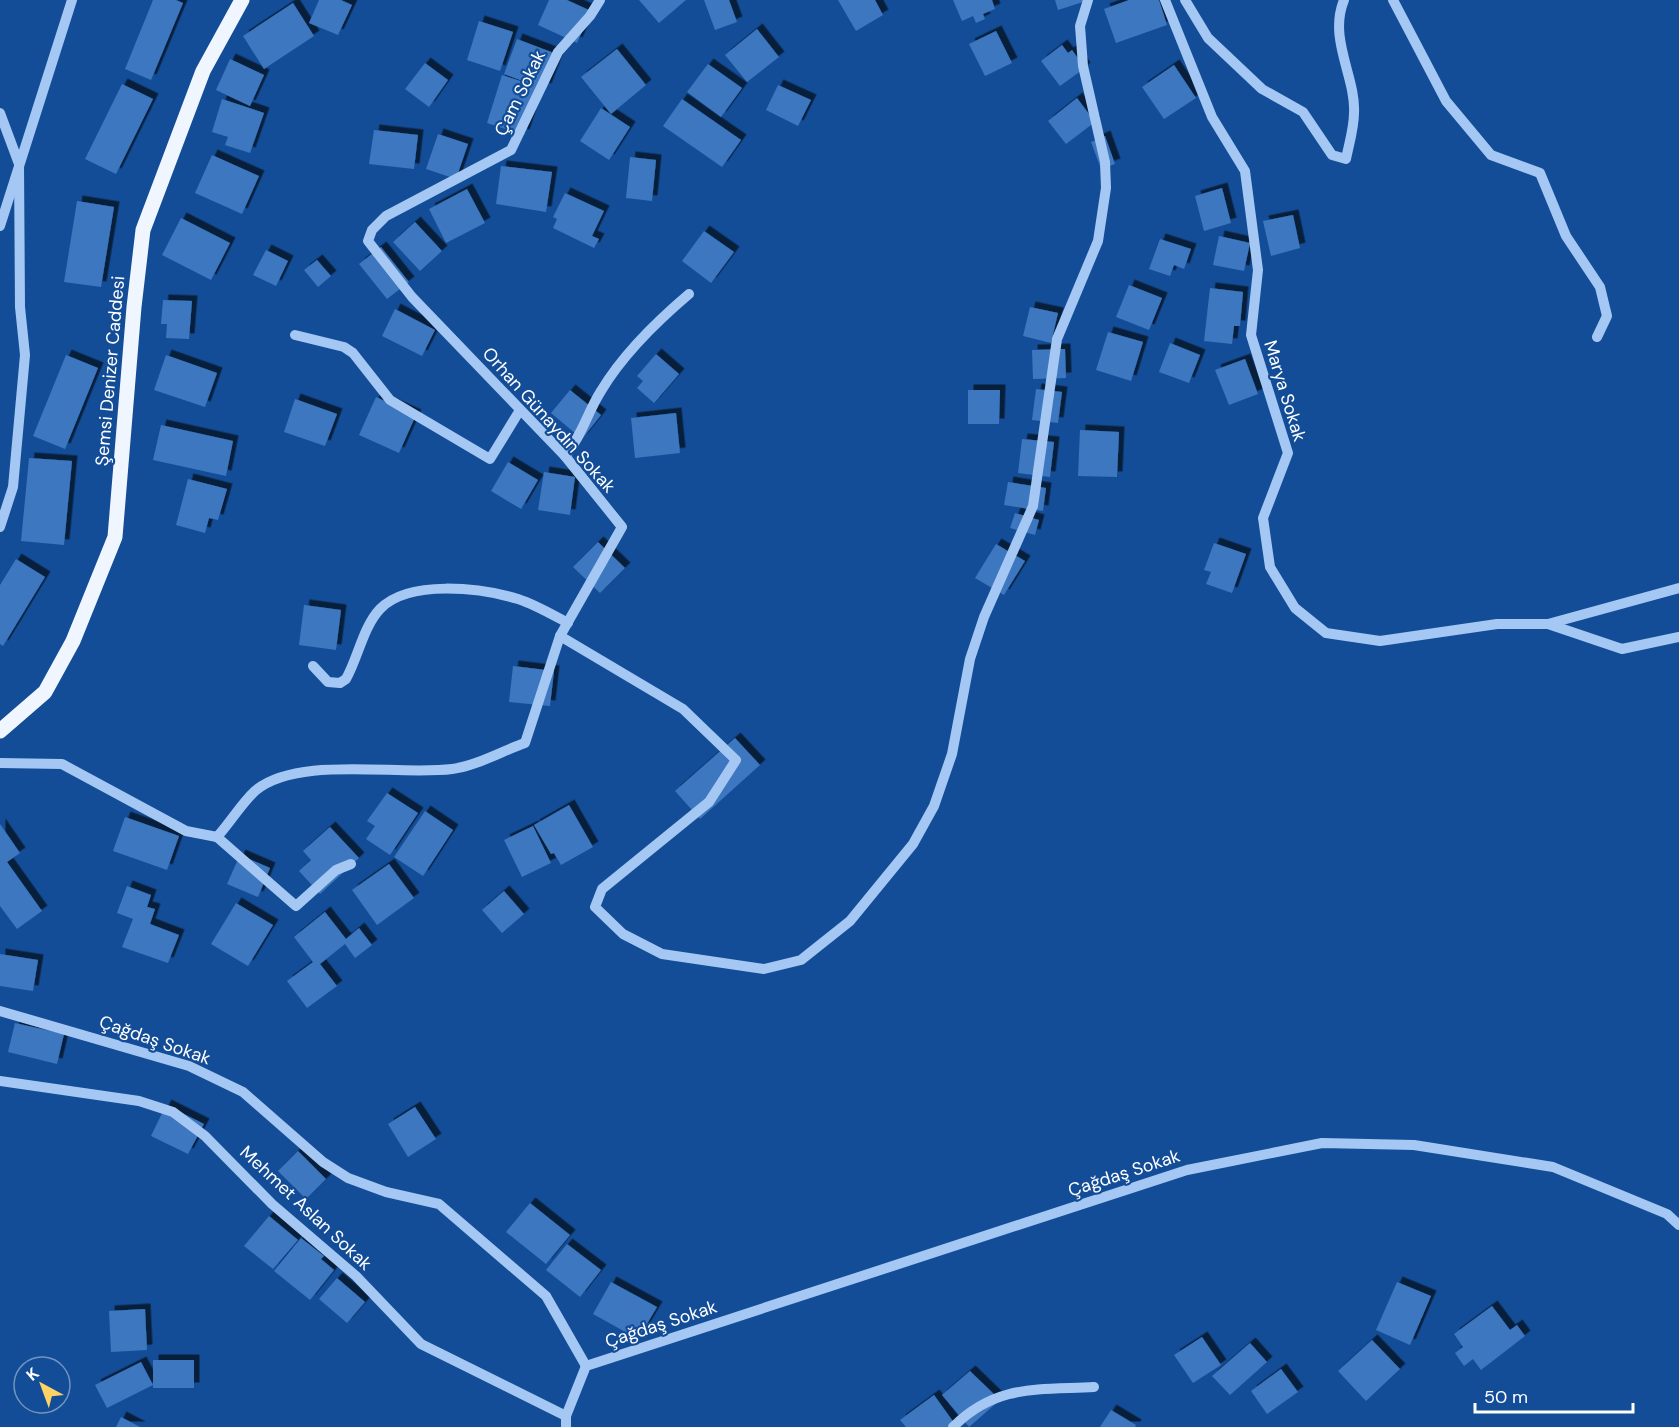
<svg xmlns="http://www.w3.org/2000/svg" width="1679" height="1427" viewBox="0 0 1679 1427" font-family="'DM Sans',sans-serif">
  <defs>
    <filter id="shadow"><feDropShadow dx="5.5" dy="-5.5" stdDeviation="0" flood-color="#0009"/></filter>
  </defs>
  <rect width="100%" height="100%" fill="#134d97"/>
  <g fill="#3c77bf" filter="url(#shadow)">
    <polygon points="153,0 176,0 183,3 151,80 125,69"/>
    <polygon points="319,0 341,0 352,5 338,35 309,23"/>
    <polygon points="549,0 567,0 591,11 577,43 538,25"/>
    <polygon points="639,0 686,0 659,23"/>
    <polygon points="704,0 729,0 737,22 715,30"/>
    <polygon points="838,0 875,0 883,15 856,31"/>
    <polygon points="953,0 992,0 995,9 983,14 985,19 976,23 973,16 962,21"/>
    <polygon points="1055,0 1083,0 1083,2 1058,10"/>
    <polygon points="1129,0 1159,0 1167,25 1116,43 1104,9"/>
    <polygon points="293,3 314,36 264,69 243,36"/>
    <polygon points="479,21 513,32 500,71 467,60"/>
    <polygon points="757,29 779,57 747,82 725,55"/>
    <polygon points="996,31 1012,63 985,76 969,44"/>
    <polygon points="517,39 559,55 546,89 540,87 524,135 487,123 502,75 536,86 504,74"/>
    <polygon points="1062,45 1068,53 1072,50 1085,68 1060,86 1041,61"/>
    <polygon points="617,49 646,85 611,114 581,77"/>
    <polygon points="230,59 264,75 250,106 216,90"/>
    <polygon points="425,63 448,80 429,107 405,89"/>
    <polygon points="708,64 742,88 721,117 687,92"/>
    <polygon points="1174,65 1196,98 1164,119 1142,87"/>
    <polygon points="122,84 153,99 116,174 85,159"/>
    <polygon points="778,85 811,100 798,126 766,110"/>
    <polygon points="1077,98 1095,122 1066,144 1048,121"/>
    <polygon points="222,99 264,113 250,153 225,145 228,137 212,132"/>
    <polygon points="682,99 741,140 722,167 663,126"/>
    <polygon points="601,108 630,127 609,160 580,141"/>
    <polygon points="374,130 418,135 414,169 369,164"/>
    <polygon points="438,134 468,144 456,179 426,169"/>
    <polygon points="1105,136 1115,164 1101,169 1091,142"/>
    <polygon points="212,155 259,176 242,214 195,193"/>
    <polygon points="630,157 656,160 652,201 626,198"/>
    <polygon points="501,166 552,172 546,212 496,204"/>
    <polygon points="1222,188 1231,223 1204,231 1195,196"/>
    <polygon points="467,189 485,223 446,243 429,209"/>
    <polygon points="565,193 604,211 592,236 599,239 594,248 553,228 557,219 553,217"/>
    <polygon points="77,201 114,207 101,287 64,282"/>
    <polygon points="1293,215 1300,248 1271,256 1263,221"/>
    <polygon points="181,218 230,243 211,280 162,255"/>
    <polygon points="415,222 442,251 420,271 393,242"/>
    <polygon points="704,231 734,252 711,283 682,261"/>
    <polygon points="1219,236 1250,243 1244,271 1213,265"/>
    <polygon points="1160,239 1191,249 1184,269 1174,265 1170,276 1149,269"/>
    <polygon points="381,247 409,282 387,299 359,264"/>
    <polygon points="266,250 288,261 276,286 253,275"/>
    <polygon points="317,260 331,276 318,287 304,270"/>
    <polygon points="1129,285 1162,298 1149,330 1116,317"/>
    <polygon points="1210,288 1243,292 1240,326 1234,326 1232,344 1204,341"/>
    <polygon points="163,300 192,301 189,339 166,338 167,324 161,324"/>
    <polygon points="1030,307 1058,313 1051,343 1023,336"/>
    <polygon points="395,309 435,330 422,356 382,336"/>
    <polygon points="1108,332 1143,342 1131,381 1096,370"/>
    <polygon points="1170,343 1200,355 1189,383 1159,372"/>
    <polygon points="1065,349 1066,378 1033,379 1032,350"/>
    <polygon points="656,354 679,374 654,403 637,388 643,381 637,376"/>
    <polygon points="66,355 98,368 65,449 33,436"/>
    <polygon points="166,355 217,373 205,407 154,390"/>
    <polygon points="1245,359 1258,394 1229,405 1215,370"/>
    <polygon points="1036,389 1062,392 1058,423 1032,420"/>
    <polygon points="570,390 601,415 582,439 551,413"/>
    <polygon points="968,390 1000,390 999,424 968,424"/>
    <polygon points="376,397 416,415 399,453 359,435"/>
    <polygon points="295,399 337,414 325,446 284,432"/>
    <polygon points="676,413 680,453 635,458 631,418"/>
    <polygon points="161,425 233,441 226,476 153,460"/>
    <polygon points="1080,430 1119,432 1117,477 1078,476"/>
    <polygon points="1022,439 1054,442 1050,477 1018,473"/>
    <polygon points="29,458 72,461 64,545 21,541"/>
    <polygon points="508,462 538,480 521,509 491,491"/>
    <polygon points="544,472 575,477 570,515 538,510"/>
    <polygon points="188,479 227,489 218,520 209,518 205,533 176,525"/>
    <polygon points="1008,482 1046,488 1043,511 1004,505"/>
    <polygon points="1015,513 1039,520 1035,535 1010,528"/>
    <polygon points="598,542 625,568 600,593 573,567"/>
    <polygon points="1214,543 1246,554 1232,593 1206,584 1211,572 1204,570"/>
    <polygon points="996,544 1025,561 1004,595 975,578"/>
    <polygon points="16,559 45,577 3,646 0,644 0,585"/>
    <polygon points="304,605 341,610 336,650 299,645"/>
    <polygon points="513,666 554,671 550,706 509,702"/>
    <polygon points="735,738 760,765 700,819 675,791"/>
    <polygon points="387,793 418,813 390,855 366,839 375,826 367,821"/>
    <polygon points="569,805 593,847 561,865 554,853 551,854 534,825"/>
    <polygon points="425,811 453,830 423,876 394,857"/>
    <polygon points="125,817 179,836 167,870 113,851"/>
    <polygon points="0,824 20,853 7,862 42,911 17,929 0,906"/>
    <polygon points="533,826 551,863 522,877 504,840"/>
    <polygon points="330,827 359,858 320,894 299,871 311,860 303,851"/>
    <polygon points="240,855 270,868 258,897 227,884"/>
    <polygon points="389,864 414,898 377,925 352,890"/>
    <polygon points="127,886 151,895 147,907 155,909 150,924 179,935 168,963 122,947 133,919 117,913"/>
    <polygon points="504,891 524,914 502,933 482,910"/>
    <polygon points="236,903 273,925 248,966 211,944"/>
    <polygon points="325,912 346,939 359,928 372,945 355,958 345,944 320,964 337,986 307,1008 287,981 313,962 294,937"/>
    <polygon points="0,954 38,960 33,991 0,986"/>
    <polygon points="15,1023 64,1034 57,1064 8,1052"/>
    <polygon points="166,1105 204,1124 188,1154 151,1136"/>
    <polygon points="415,1107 436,1139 408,1157 388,1124"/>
    <polygon points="298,1151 326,1179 306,1199 278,1171"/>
    <polygon points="530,1203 570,1235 546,1264 506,1232"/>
    <polygon points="269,1216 298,1240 273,1269 244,1246"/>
    <polygon points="301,1238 324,1256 321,1259 334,1270 310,1300 274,1271"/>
    <polygon points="567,1244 601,1270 580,1297 546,1270"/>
    <polygon points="337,1278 365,1302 347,1323 319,1299"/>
    <polygon points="611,1282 657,1307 638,1339 593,1314"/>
    <polygon points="1397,1282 1431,1296 1410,1345 1376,1330"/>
    <polygon points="1492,1306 1510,1330 1517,1325 1525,1336 1481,1370 1473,1359 1464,1366 1455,1353 1463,1347 1454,1334"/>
    <polygon points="145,1309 147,1350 111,1352 109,1311"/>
    <polygon points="1202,1337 1221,1365 1193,1383 1174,1355"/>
    <polygon points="1372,1340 1400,1369 1366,1401 1338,1371"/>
    <polygon points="1250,1343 1267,1362 1230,1395 1212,1376"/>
    <rect x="153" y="1360" width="41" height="28"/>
    <polygon points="141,1362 153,1385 107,1408 95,1385"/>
    <polygon points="1281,1369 1298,1392 1267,1414 1251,1391"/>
    <polygon points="970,1371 1000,1400 969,1427 942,1395"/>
    <polygon points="934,1395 957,1427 906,1427 900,1420"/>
    <polygon points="1111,1410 1136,1425 1135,1427 1100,1427"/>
    <polygon points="121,1417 140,1427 116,1427"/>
  </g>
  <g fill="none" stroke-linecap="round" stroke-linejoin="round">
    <g stroke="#a4c8f3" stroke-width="10">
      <polyline points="1165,0 1212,117 1245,171 1258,270 1251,335 1288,453 1263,518 1270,567 1295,608 1326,633 1380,641 1497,624 1548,624 1679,588"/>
      <path d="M1185,0L1208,38L1262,89L1303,112L1332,155L1346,159C1349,144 1354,128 1354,113C1356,77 1328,39 1344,0"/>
      <polyline points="1393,0 1446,101 1491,155 1540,173 1566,236 1600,287 1607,316 1597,337"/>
      <polyline points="0,113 19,164 20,307 25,355 13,487 0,527"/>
      <polyline points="0,226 72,0"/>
      <polyline points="295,335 344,347 353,353 390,400 490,459 520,410"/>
      <path d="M565,456C582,436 587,413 601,391C623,354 656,322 689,294"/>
      <polyline points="1548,624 1622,649 1679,637"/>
      <polyline points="560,636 683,709 736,760 709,802 602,889 595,907 623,934 662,954 764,969 801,960 850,921 913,844 934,806 952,754 970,659 984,617 1033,506 1057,339 1098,241 1106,188 1105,162 1083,66 1080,26 1088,0"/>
      <path d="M313,666L328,682L340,683L346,679C358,658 363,627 380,609C409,579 481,588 518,599C536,605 551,614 568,623"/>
      <polyline points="0,763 62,764 186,831 217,837"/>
      <path d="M217,837C230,823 241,804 255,791C297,755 398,776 452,769C476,766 502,751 525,743L560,636L622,527L565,456L412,297L368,241L372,230L386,216L511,150L558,52L590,16L600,0"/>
      <polyline points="217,837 296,906 336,870 351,864"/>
      <polyline points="0,1011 189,1066 243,1092 323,1162 348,1178 386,1192 439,1204 546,1296 586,1366"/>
      <polyline points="0,1081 139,1101 173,1112 205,1136 272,1204 356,1276 421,1344 566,1416"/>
      <polyline points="566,1427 566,1416 586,1366 1187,1170 1322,1143 1414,1145 1553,1167 1667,1214 1679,1225"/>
      <path d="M953,1427C996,1384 1038,1390 1094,1387"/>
    </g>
    <polyline stroke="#eff6ff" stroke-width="15" points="0,731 45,692 73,641 115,537 134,307 143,230 203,71 242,0"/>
  </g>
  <g text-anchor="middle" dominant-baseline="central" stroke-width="4.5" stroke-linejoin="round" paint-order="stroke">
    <g font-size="18" fill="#fff" stroke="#134d97">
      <text transform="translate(520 93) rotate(-64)">Çam Sokak</text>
      <text transform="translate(110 371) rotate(-85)">Şemsi Denizer Caddesi</text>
      <text transform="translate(1285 391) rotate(73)">Marya Sokak</text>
      <text transform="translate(549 420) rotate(48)">Orhan Günaydın Sokak</text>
      <text transform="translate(155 1040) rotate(19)">Çağdaş Sokak</text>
      <text transform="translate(1124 1173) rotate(-18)">Çağdaş Sokak</text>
      <text transform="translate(306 1208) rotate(43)">Mehmet Aslan Sokak</text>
      <text transform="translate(661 1324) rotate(-18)">Çağdaş Sokak</text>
    </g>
  </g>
  <g transform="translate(42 1385) rotate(319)"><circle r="28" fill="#134d97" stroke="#7194c1" stroke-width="1.5"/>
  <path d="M0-4.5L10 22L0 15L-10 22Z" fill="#ffd265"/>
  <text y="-9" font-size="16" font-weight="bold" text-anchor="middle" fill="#ffffff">K</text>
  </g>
  <path d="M1475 1403v9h158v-9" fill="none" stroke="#ffffff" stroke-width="3"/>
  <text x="1484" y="1403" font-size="18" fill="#ffffff" stroke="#134d97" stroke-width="4.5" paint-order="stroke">50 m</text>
</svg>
